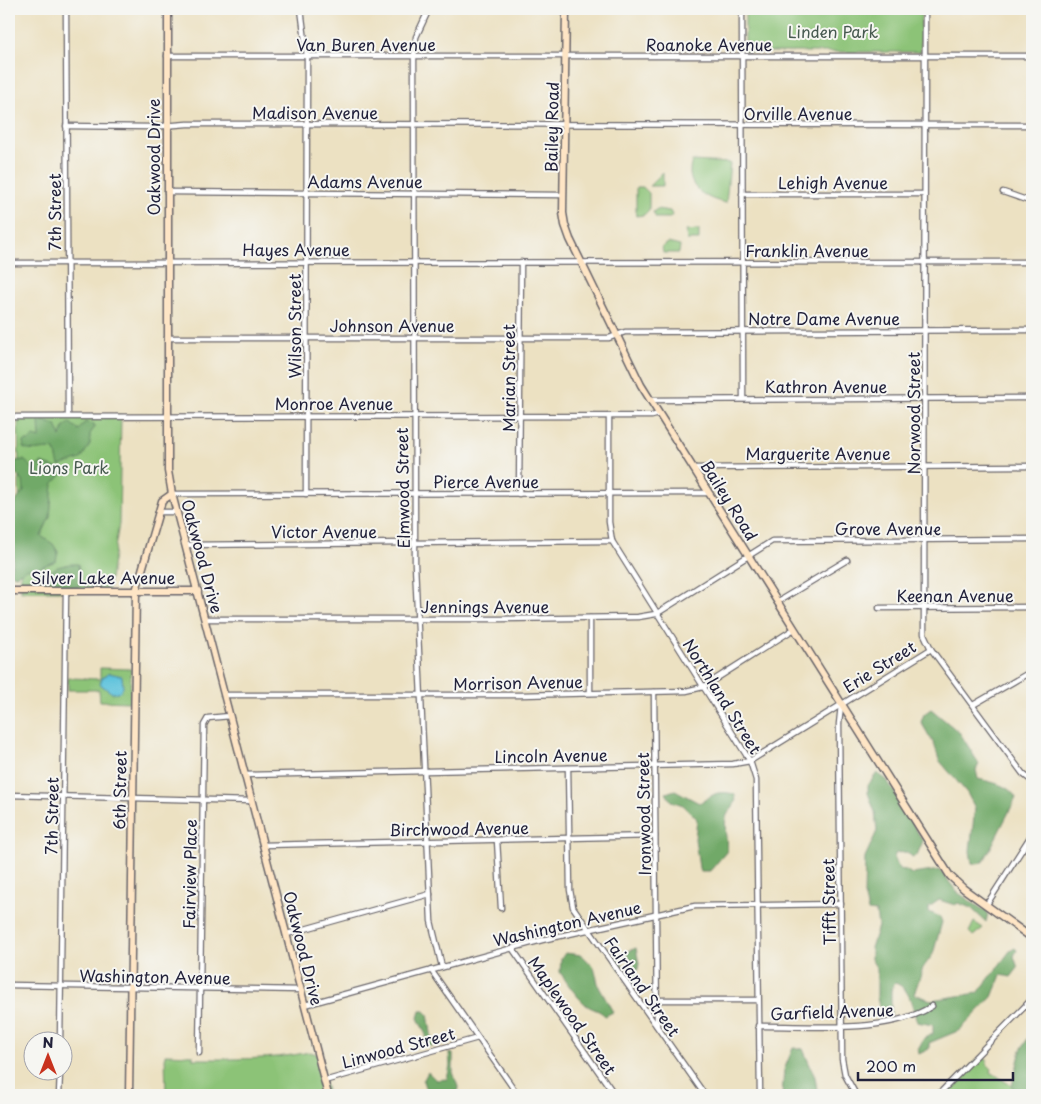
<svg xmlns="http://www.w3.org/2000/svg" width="1041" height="1104" viewBox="0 0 1041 1104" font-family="'Playpen Sans',sans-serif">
  <rect width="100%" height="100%" fill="#f6f6f2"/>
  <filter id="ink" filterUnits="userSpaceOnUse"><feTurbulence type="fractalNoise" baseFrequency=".02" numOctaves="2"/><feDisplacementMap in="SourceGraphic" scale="10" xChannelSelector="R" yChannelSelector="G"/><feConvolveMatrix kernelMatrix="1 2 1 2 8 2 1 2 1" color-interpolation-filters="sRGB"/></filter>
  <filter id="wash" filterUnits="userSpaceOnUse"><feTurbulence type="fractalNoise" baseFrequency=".0096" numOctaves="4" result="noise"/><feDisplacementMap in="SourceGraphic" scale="20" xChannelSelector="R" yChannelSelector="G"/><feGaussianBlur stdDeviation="1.12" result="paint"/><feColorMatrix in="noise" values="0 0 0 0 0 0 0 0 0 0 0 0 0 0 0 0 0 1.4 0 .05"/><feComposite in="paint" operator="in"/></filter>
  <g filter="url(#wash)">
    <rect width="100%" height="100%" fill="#ece1c2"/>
    <g fill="#8cc377" stroke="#577259">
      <rect x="745" y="9" width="176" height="43"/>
      <path d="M692,161L730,163L726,203C705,199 683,186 692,161Z"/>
      <polygon points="663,172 663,186 649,186"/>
      <polygon points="636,187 643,187 649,193 649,210 644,215 636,216"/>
      <polygon points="657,209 670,211 672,215 670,218 656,218 653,212"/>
      <polygon points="699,230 699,240 687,240 686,231"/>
      <polygon points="668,243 680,246 679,253 663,253 662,247"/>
      <polygon points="121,416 119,524 108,591 21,591 18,417"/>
      <polygon points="100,668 131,669 130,702 100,701 99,690 68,690 68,678 100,679"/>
      <polygon points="974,922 983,928 973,936 969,932"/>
      <path d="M310,1052L317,1054L328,1095H166L165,1054L193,1055V1059C233,1059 271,1060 310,1052Z"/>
      <polygon points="981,1056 988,1061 986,1063 992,1069 991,1072 1012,1086 1019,1095 944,1095"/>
    </g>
    <g fill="#71a968" stroke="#4a6652">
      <path d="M44,421L56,425L61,437L64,427L70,423L79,430L85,422L94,424L95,427L90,434V444L81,459L59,466L55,450C43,447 35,454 23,448L24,442L31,440L34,436L40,438L39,422Z"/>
      <path d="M24,460L33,468L42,463L65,471L53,484L50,517L41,536L53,544L58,552L56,561L38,568L26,569L17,575L9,574C10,569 13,565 13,559C14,530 0,517 24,491L23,481L16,475L15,461Z"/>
      <polygon points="70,564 78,564 81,582 78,587 37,586 35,582 57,567"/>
      <path d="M931,709L960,733L979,764L976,770L978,779C991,782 1010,785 1016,798L984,861L978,864L972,863L970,851L975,808L967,793L939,760L935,746L921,722L924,714Z"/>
      <path d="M877,773L887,780L923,841L917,855L912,857L907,852L896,853L894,857L899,869L906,870L912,874L940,870L957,892L988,913L986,922L971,908L958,903L955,905L939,900L929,907V912L940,917L942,922L933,954L923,968L914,994L931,1000L978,993L1010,951L1015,948L1017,950L1014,956L1018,968L1011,977L1001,975L992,997L960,1030L929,1043V1049L919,1054L918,1049L924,1038L933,1034V1025L917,1022C912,1008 911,988 895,983L891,990V1017L882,1018L877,998V969L871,959V948L878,926L876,912L868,911L864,895L865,857L877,831L875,812L868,793V785Z"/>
      <path d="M675,790L699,803C715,795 714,790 734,794C740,804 728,809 726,818C724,828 727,841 727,851L710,871H700L699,868L695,839L697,819L683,805L671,801L666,793Z"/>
      <polygon points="636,948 639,964 636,977 638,989 627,978 635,965 627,954 621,958 623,968 620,970 613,958"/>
      <path d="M565,953L582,955L594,967L599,987L613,1012L605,1016C599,1009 592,1010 585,1004C575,995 567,983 560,972L561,959Z"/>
      <polygon points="420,1011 425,1011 428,1014 433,1046 427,1046 426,1035 418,1018"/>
      <polygon points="1032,1031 1032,1095 1019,1095 1012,1086 1021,1050"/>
      <polygon points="793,1048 803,1049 815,1077 817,1090 823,1095 782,1095 784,1070"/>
      <polygon points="449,1053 453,1054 453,1072 459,1090 452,1094 427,1093 423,1081 428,1072 436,1080 447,1079 450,1066"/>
    </g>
    <polygon fill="#5ec3dc" stroke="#40728c" points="109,673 122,676 123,687 120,692 112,693 100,684 102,678"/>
  </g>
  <g filter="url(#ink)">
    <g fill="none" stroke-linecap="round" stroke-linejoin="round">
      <defs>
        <g id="street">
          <polyline points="66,9 68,416"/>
          <polyline points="301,9 307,56 306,494"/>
          <polyline points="429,9 416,37 414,57 415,564 431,921 442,967"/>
          <polyline points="742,9 743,399"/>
          <polyline points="925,9 924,634 931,649 1023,774 1032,781"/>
          <polyline points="167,56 1032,56"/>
          <polyline points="66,126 151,127 187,124 1032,125"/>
          <polyline points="167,192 563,195"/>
          <polyline points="1003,192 1032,202"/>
          <polyline points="742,194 924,194"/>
          <polyline points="9,263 1032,262"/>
          <polyline points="167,338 609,338 625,332 1032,330"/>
          <polyline points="650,400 1032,398"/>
          <polyline points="609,416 609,522 612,541 750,761 756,780 760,1095"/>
          <polyline points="9,417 652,416 659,414"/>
          <polyline points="693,468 1032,466"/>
          <polyline points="172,494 709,493"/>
          <polyline points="519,494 521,262"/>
          <polyline points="159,512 177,512"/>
          <polyline points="185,545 612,541"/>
          <polyline points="777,602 847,560"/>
          <polyline points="879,608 1032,607"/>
          <polyline points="590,618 590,693"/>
          <polyline points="205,619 501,619 638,617 656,614 772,541 1032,539"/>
          <polyline points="654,692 657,1026"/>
          <polyline points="225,695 521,695 686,691 703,687 794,629"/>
          <polyline points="841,705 839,724 842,1059 845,1075 856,1095"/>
          <polyline points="973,705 1032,671"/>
          <polyline points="568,768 570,890 573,907 705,1095"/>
          <polyline points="245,775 733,764 750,761 931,649"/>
          <polyline points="9,795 252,801"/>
          <polyline points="497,840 501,908"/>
          <polyline points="263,845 655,836"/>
          <polyline points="987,904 1032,834"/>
          <polyline points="287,934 430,894"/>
          <polyline points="512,948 615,1095"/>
          <polyline points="431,970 518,1095"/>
          <polyline points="9,985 301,990"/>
          <polyline points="658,1000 758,1000"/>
          <polyline points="305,1005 542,940 695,906 841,904"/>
          <path d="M758,1026C810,1025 888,1035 932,1006"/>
          <polyline points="60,1042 66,591"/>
          <polyline points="199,1053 204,725 208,718 230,716"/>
          <polyline points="324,1081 478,1038"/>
          <polyline points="59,1095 60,1072"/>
          <polyline points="938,1095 1032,999"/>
        </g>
        <g id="secondary">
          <polyline points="168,9 168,471 172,494 328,1095"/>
          <polyline points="566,9 563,213 565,225 570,239 641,385 950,876 964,889 1032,938"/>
          <polyline points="9,591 198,591"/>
          <polyline points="129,1095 136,591 162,501 172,494"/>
        </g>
      </defs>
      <use href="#street" stroke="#69656a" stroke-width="7"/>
      <use href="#secondary" stroke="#69656a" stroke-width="9"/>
      <use href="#street" stroke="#fff" stroke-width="4.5"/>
      <use href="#secondary" stroke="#fee5c5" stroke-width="6"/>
    </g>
  </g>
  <g text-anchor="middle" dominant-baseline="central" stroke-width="4" stroke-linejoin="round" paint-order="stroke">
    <g font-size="16" fill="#475a50" stroke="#f6f6f2">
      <text x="833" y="31">Linden Park</text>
      <text x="69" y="467">Lions Park</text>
    </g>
    <g font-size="16" fill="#22223b" stroke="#f6f6f2">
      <text x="366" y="44">Van Buren Avenue</text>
      <text x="709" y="44">Roanoke Avenue</text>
      <text x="315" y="112">Madison Avenue</text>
      <text x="798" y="113">Orville Avenue</text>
      <text transform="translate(551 127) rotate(-89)">Bailey Road</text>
      <text transform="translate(153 157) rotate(-90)">Oakwood Drive</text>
      <text x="365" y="181">Adams Avenue</text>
      <text x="833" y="182">Lehigh Avenue</text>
      <text transform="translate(54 212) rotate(-90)">7th Street</text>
      <text x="296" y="249">Hayes Avenue</text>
      <text x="807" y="250">Franklin Avenue</text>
      <text x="824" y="318">Notre Dame Avenue</text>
      <text x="392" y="325">Johnson Avenue</text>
      <text transform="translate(294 326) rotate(-90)">Wilson Street</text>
      <text transform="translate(508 378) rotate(-90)">Marian Street</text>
      <text x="826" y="386">Kathron Avenue</text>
      <text x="334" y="403">Monroe Avenue</text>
      <text transform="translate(913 413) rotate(-90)">Norwood Street</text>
      <text x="818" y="453">Marguerite Avenue</text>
      <text x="486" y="481">Pierce Avenue</text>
      <text transform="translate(402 488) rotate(-91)">Elmwood Street</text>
      <text transform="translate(730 500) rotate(58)">Bailey Road</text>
      <text x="888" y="528">Grove Avenue</text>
      <text x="324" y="531">Victor Avenue</text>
      <text transform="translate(203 556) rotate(75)">Oakwood Drive</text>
      <text x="103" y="577">Silver Lake Avenue</text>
      <text x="955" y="595">Keenan Avenue</text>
      <text x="485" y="606">Jennings Avenue</text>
      <text transform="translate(879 666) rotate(-32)">Erie Street</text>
      <text transform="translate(518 682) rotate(-1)">Morrison Avenue</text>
      <text transform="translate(723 696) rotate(58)">Northland Street</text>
      <text transform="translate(551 755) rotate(-1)">Lincoln Avenue</text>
      <text transform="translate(119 790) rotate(-89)">6th Street</text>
      <text transform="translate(643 814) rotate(-91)">Ironwood Street</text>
      <text transform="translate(51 816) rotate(-89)">7th Street</text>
      <text transform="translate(459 828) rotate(-1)">Birchwood Avenue</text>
      <text transform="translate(189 874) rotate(-89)">Fairview Place</text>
      <text transform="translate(828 902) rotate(-91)">Tifft Street</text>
      <text transform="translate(567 923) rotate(-13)">Washington Avenue</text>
      <text transform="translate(304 948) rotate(76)">Oakwood Drive</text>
      <text transform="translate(155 976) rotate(1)">Washington Avenue</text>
      <text transform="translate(643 986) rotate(55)">Fairland Street</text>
      <text transform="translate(832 1011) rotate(-2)">Garfield Avenue</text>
      <text transform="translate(573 1015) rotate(55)">Maplewood Street</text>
      <text transform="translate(398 1047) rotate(-15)">Linwood Street</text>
    </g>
  </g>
  <rect width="1041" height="1104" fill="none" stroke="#f6f6f2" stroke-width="30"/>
  <g transform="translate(48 1056)"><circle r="24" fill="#f6f6f2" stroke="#a1a1a9"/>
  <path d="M0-4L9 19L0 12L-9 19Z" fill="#c8321e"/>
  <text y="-8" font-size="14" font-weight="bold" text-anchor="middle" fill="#22223b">N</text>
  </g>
  <path d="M858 1072v8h155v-8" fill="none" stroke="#22223b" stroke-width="2.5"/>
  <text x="866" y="1072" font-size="15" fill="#22223b" stroke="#f6f6f2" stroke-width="4" paint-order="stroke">200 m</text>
</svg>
